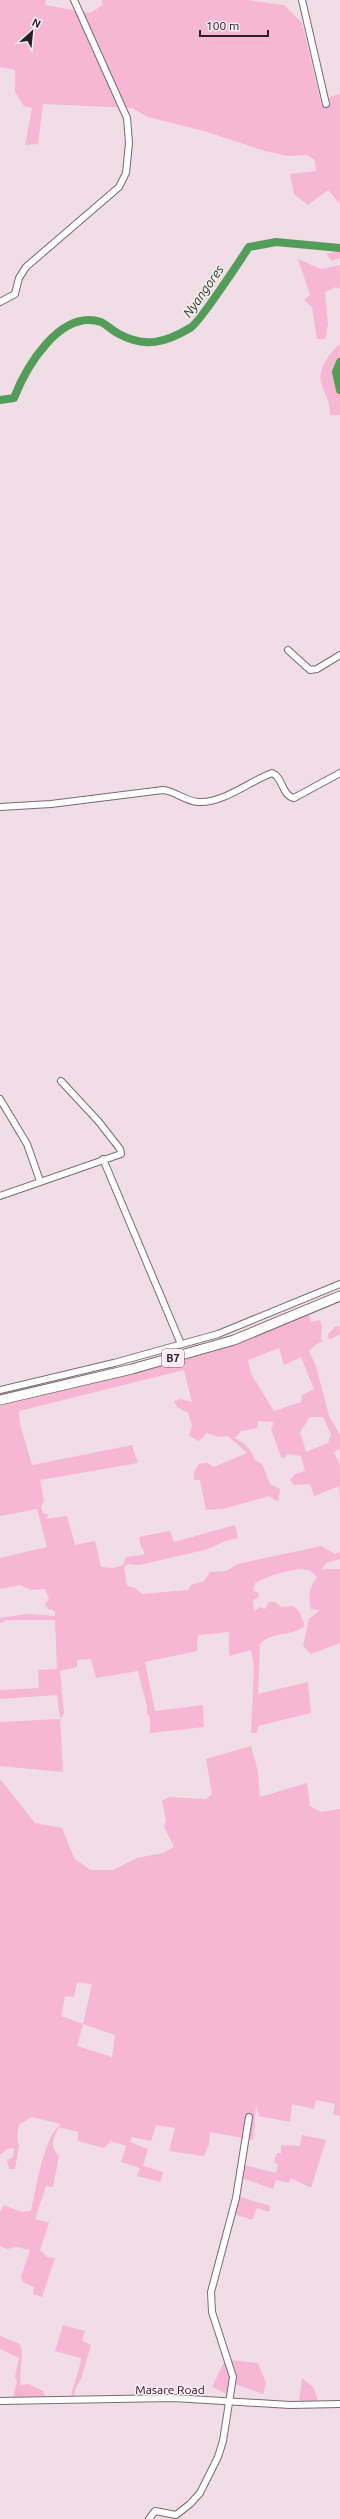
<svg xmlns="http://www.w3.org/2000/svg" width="340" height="2519" viewBox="0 0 340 2519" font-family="Ubuntu,sans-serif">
  <rect width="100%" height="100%" fill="#f1dde6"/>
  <g fill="#f6b6d4" fill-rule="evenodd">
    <polygon points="0,0 46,0 45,5 90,13 103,5 102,0 247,0 284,5 302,23 322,107 328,106 330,97 340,94 340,204 328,190 308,205 294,194 290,174 316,171 315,160 307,155 287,156 265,151 204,131 148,117 132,108 43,104 38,144 25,145 32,108 24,106 15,92 15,70 0,67"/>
    <polygon points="340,251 340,258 332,261 326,254"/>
    <polygon points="298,259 321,269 340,265 340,289 336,287 325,292 328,324 325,339 317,339 312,307 304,300 310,295"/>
    <path d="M340,344V415H330C331,401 324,394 321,382C318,369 330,352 340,344Z"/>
    <path d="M309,1315L311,1322L320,1320L322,1327L321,1339L323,1341L318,1343L309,1351L316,1366L329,1416L340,1435V1449L334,1452L340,1465V1498L339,1486L314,1496L310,1484L294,1485L290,1480L295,1474L305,1471L301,1456L287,1454L285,1458L281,1457L271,1429L274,1422L258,1421L257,1428L241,1431L235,1438C245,1443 251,1450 255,1460L262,1464L270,1484L280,1489L278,1502L269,1496L223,1509L206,1510L200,1480H194V1472L199,1464L207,1463L214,1467L247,1453L228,1436L218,1437L207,1433L199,1441L189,1436L192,1425L188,1413L177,1407L174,1401L181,1399L192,1402L184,1370L19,1411L20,1424L32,1465L132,1445L138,1463L40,1480L44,1501L41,1506L43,1513L49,1515L45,1519L67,1516L75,1545L95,1541L101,1567L114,1568L123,1565L126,1557L143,1555L145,1552L141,1547L139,1537L170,1531L174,1542L235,1525L238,1538L225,1541L208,1549L140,1565L128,1564L124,1567L127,1586L135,1588L142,1594L188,1590L191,1585L204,1581L210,1572L226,1571L238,1564L321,1546L335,1554L340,1552V1559L326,1563L322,1569H340V1643L311,1654L303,1646L309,1619L320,1610L311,1609C308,1597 309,1588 317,1577C315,1575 312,1572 310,1571C297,1565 267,1577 255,1583L253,1591L259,1593L258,1598L253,1600L254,1611L261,1607L265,1609L269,1602H275L281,1607L294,1606L300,1613L305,1626C290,1637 272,1631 260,1644L258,1694L308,1682L311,1713L258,1726L257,1733H251L254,1666L251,1650L229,1656V1632L198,1635L197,1651L145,1662L155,1711L203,1705L204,1727L150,1733V1717L147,1714V1706L138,1671L96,1678L91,1659L77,1660V1667L60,1671L64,1714L60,1719L63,1772L0,1766V1722L60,1719L57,1695L0,1699V1690L39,1688L38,1670L57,1669L55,1620H7L0,1623V1618L27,1614L55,1616V1611L48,1609L45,1604L49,1599L45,1589L31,1590L20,1585L0,1589V1558L47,1547L37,1509L0,1516V1406L175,1363L235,1345ZM279,1348L284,1365L301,1357L314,1389L302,1395L301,1402L274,1411L251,1374L248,1360ZM310,1417H323L331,1434L328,1443L306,1452L300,1432Z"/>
    <polygon points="340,1326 340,1334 329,1340 328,1334 335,1327"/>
    <path d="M251,1746L258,1772L260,1797L307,1783L310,1806L321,1812L340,1809V2116L333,2114L335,2104L316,2100L314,2109L292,2104L290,2122L259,2116L256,2106L253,2140L210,2132L209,2144L204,2156L169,2151L175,2128L156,2125L151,2141L132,2137L130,2142L148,2149L143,2166L163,2172L160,2182L137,2176L140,2168L121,2162L126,2146L111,2141L104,2148L78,2141V2132L59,2127C53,2138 49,2146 59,2156L53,2187L46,2186L35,2219L49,2223L40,2250L47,2257L55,2258L42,2297L33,2294L34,2287L23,2282L21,2277L30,2250L16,2247L7,2249L0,2246V2212L4,2205L22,2212L31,2211C36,2189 44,2136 61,2124L31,2117L19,2125L17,2137L19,2146L15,2169H9L7,2160L13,2157L14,2148L7,2149L0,2155V1779L35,1823L62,1828L74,1858L90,1870H113L137,1858L163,1853L174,1847L164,1827L166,1820L162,1801L169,1797L206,1799L212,1794L206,1759ZM77,1982L92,1984L83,2024L61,2016L65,1996L74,1997ZM83,2024L115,2035L112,2057L77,2046Z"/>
    <polygon points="302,2135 326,2140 311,2188 291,2178 289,2183 276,2180 273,2189 242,2178 244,2165 276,2173 278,2165 274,2162 277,2153 281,2153 281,2145 300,2146"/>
    <polygon points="238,2196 270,2206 269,2212 257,2208 252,2220 234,2214"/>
    <path d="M63,2325L85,2331L82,2341L91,2345C88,2355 85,2366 82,2376C79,2386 74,2385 75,2397H71C73,2383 80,2372 81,2358L55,2351Z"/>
    <polygon points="0,2336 20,2344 22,2350 20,2385 29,2384 43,2391 45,2396 13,2397 17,2382 15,2377 19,2358 0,2349"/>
    <polygon points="225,2360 231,2377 227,2394 212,2387"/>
    <polygon points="230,2360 258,2363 266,2383 263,2394 235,2384 235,2373"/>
    <polygon points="302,2378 314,2388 318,2401 299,2401"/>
  </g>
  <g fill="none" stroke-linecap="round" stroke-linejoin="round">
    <g stroke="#529d58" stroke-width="8">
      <polyline points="340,362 336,372 340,390"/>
      <path d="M0,400L14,398C26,367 60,309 101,322C107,325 113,331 119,334C145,348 165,343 190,328C199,324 240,260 249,247L276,242L340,248"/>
    </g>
    <defs>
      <g id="minor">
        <polyline points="302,0 326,104"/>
        <polyline points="0,302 15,294 19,278 26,267 119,187 126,173 129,143 127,118 74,0"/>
        <polyline points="288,650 310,670 317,669 340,655"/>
        <path d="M0,807L51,804L163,790C175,791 185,801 198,802C222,804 250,781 272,773C283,777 282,796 294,798L340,773"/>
        <polyline points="0,1099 27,1144 40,1181"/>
        <polyline points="103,1159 181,1344"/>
        <polyline points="0,1196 121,1154 120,1149 99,1122 61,1081"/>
        <polyline points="0,1390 114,1363 218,1334 340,1284"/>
        <polyline points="0,2401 173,2398 290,2405 340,2404"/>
        <polyline points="149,2519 155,2511 176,2515 190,2504 200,2493 218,2457 223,2441 233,2377 212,2312 211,2292 236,2198 249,2117"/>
      </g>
      <polyline id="highway" points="0,1400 132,1369 234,1340 340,1296"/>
    </defs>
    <use href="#minor" stroke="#7b6a71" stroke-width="8"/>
    <use href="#highway" stroke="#7b6a71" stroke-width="11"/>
    <use href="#minor" stroke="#fff" stroke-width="6"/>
    <use href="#highway" stroke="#fff" stroke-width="9"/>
  </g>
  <g text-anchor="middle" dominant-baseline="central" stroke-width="3" stroke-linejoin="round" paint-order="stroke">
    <rect fill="#feebf3" stroke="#685d62" stroke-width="1" x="162" y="1349" width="22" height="18" rx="3"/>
    <g font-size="11" font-weight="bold" fill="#272024">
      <text x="173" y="1358">B7</text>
    </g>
    <g font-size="12" fill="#272024" stroke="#feebf3">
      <text x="170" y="2389">Masare Road</text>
    </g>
    <g font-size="13" font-style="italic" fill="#11471a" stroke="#feebf3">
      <text transform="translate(203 291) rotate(-55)">Nyangores</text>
    </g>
  </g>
  <g transform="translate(32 32) rotate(27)" stroke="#feebf3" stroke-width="3" paint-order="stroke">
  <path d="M0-3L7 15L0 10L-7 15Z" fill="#272024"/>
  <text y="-6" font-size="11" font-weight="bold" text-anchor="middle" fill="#272024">N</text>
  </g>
  <path d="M200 30v6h68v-6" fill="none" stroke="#272024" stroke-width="2"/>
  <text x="206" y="30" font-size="12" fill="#272024" stroke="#feebf3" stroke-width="3" paint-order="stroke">100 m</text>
</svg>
